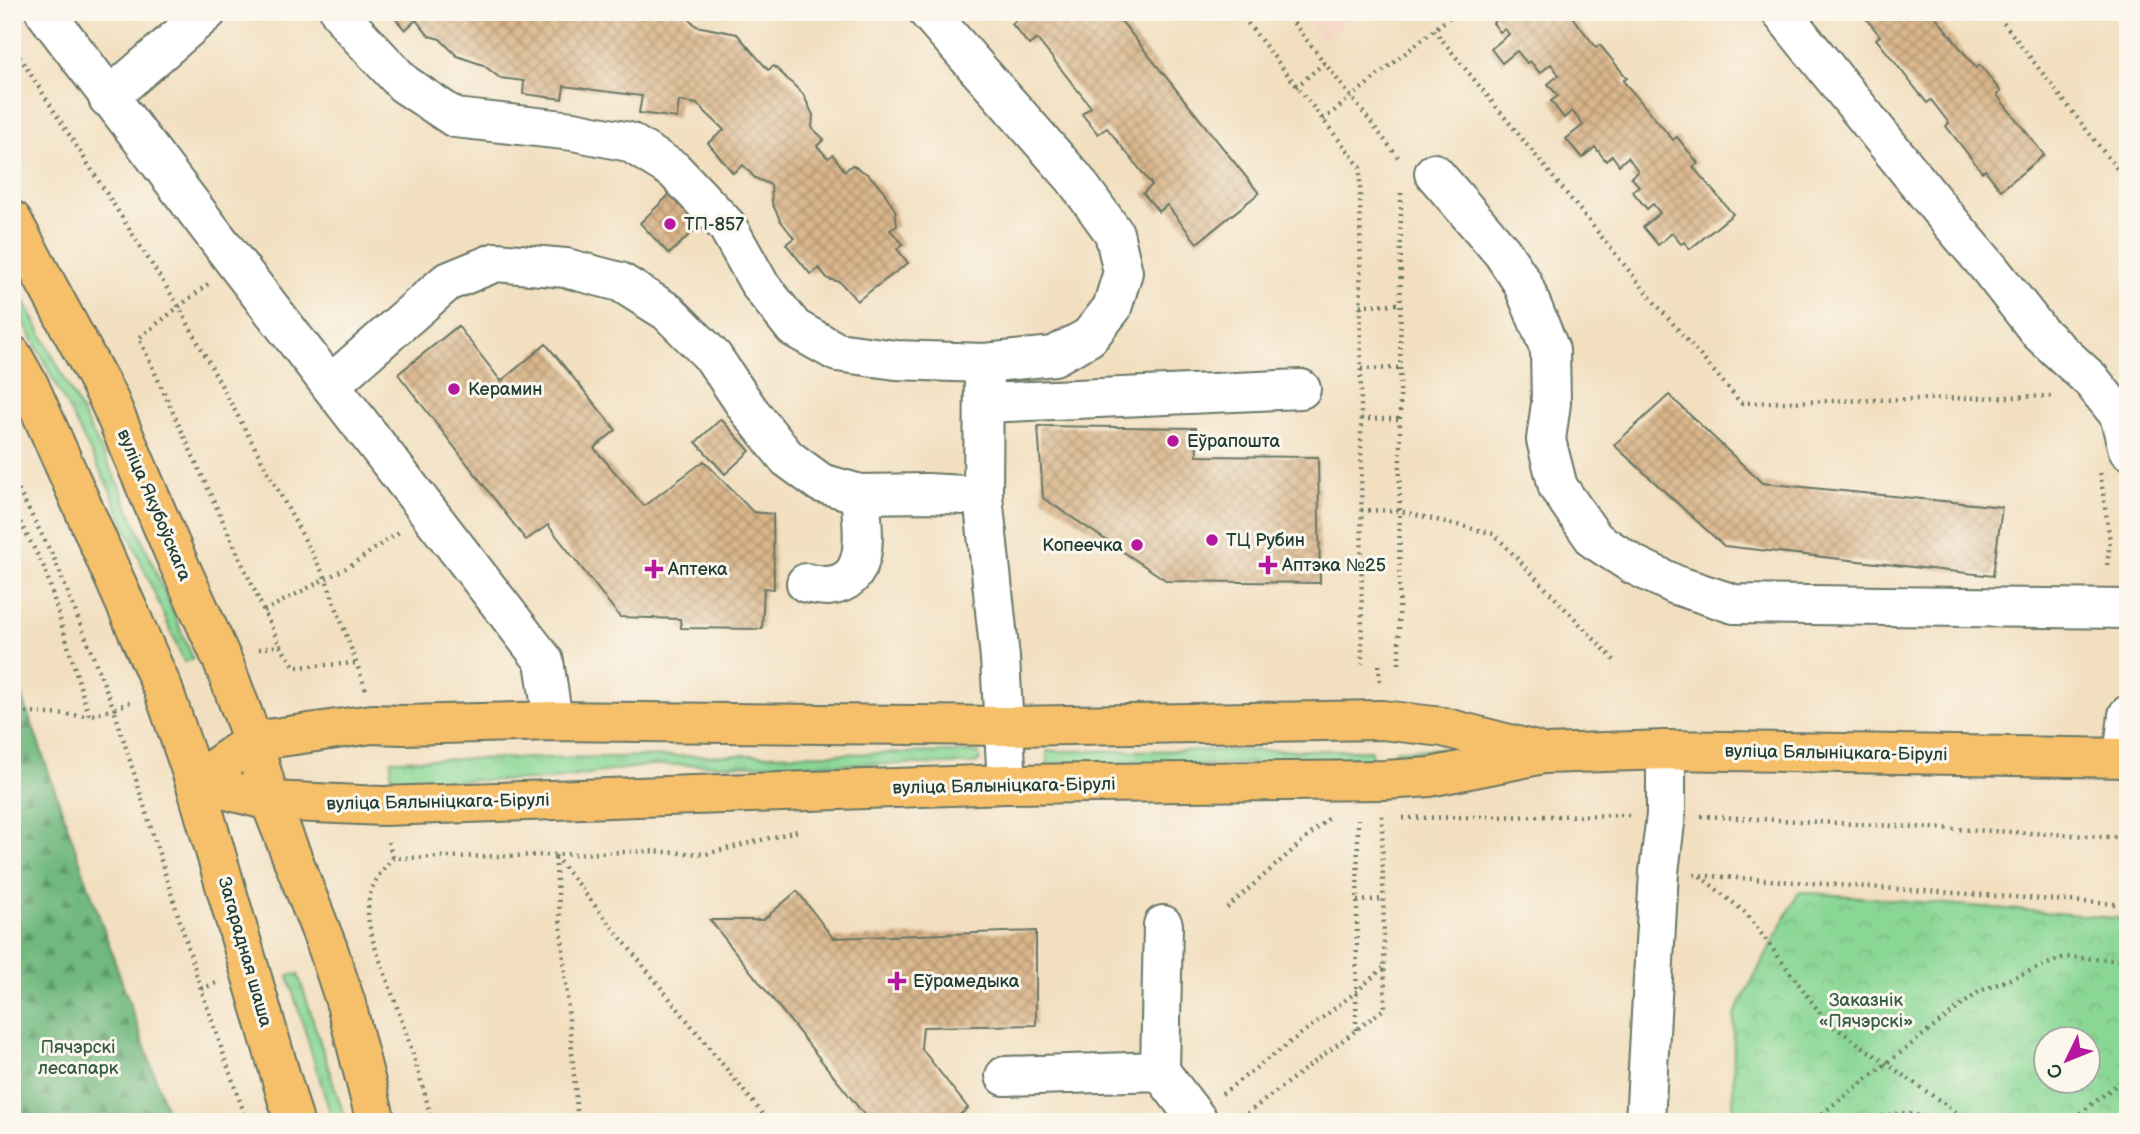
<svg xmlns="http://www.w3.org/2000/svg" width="2140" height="1134" viewBox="0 0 2140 1134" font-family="'Balsamiq Sans',sans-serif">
  <defs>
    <pattern id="grass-tufts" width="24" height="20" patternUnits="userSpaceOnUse" patternTransform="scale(1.75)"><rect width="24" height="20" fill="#8ad795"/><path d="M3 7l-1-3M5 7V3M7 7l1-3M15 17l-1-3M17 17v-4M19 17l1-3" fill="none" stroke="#77b981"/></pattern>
    <pattern id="forest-firs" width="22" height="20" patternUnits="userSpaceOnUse" patternTransform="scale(1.75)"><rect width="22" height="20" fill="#6fb87e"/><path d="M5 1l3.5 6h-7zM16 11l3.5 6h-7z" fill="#5b9768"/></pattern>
    <pattern id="park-crowns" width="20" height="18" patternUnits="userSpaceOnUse" patternTransform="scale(1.75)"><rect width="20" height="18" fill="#8ad795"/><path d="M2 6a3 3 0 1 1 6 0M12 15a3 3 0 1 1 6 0" fill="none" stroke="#77b981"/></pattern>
    <pattern id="building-cross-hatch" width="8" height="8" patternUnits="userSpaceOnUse" patternTransform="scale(1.75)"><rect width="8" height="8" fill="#dab68b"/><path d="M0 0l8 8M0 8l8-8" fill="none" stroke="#b09572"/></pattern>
  </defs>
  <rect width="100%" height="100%" fill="#fbf7ec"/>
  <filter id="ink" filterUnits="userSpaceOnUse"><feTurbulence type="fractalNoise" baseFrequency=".0143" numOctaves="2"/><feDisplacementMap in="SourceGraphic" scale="14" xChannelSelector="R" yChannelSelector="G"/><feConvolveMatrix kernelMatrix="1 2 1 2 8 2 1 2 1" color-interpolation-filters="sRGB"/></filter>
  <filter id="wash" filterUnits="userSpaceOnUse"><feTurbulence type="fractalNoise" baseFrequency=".00686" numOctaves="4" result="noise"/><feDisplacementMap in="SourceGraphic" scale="28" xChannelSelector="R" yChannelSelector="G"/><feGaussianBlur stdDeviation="1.57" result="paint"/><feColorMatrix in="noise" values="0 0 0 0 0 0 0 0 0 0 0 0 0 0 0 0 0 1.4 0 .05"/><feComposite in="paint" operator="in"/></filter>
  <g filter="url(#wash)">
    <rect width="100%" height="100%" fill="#f2dfc0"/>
    <polygon fill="#f4d3c0" points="1300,12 1358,12 1322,41"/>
    <g fill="url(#grass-tufts)" stroke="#548a64" stroke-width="2">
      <polygon points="12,277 118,483 193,659 184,662 109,488 12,299"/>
      <polygon points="1439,749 1440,757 1396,760 1395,750"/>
      <polygon points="1371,750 1372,760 1048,770 1047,751"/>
      <polygon points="973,752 979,754 980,760 974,764 651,765 547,780 391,781 391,760"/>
      <polygon points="298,974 346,1122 333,1122 288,976"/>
    </g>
    <polygon fill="url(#forest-firs)" stroke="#477a59" stroke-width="2" points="12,667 171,1122 12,1122"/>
    <path fill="url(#park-crowns)" stroke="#548a64" stroke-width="2" fill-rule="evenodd" d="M1799,892L2128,919V1122H1733L1734,1015ZM2046,1040H2088V1082H2046Z"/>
    <g id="blocks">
      <g fill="url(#building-cross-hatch)">
        <polygon points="390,12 598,12 622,15 627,12 680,12 684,13 696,26 737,34 768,70 774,66 803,94 813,115 812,128 824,139 817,146 828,158 833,155 845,171 852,165 869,175 883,190 895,210 897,226 890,230 903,244 897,249 908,263 857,301 840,282 828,279 819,268 811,275 786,244 794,238 780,220 772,203 771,185 755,178 743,165 733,173 708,143 724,130 697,104 679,101 677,118 639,113 642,96 564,86 562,99 523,94 524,81 500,78 483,65 457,56 440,39 429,36 416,20 405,30"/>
        <polygon points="1016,12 1114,12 1259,193 1197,243 1167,205 1159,212 1143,193 1152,185 1107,128 1098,134 1082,114 1091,107 1037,39 1029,45 1012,24 1020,17"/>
        <polygon points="1491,12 1568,12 1596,47 1600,45 1627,78 1623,81 1673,140 1677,137 1698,163 1693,167 1733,214 1690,249 1684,242 1681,244 1672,233 1658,245 1643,227 1660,213 1653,204 1647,209 1632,191 1639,186 1631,177 1638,171 1628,157 1619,165 1612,155 1606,161 1595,147 1582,158 1566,139 1583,125 1572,111 1564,118 1551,101 1558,96 1548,84 1559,75 1551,64 1540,73 1530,61 1527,63 1517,51 1502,63 1491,49 1509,34 1505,29 1500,32 1493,23 1497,19"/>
        <polygon points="1861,12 1932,12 1976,68 1980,65 2001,92 1997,95 2044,155 2001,190 1985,170 1982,172 1946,126 1949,123 1931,100 1927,103 1893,60 1876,39 1880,36"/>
        <polygon points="670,194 700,225 669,254 640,223"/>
        <polygon points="458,326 501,381 546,344 616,430 594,448 644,506 704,461 753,512 773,514 774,589 764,588 762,629 681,628 680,619 620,617 548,525 526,540 398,374"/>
        <polygon points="1669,395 1762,483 2002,507 1993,576 1724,546 1614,445"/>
        <polygon points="721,419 750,451 725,474 696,442"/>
        <polygon points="1038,426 1196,428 1197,456 1318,457 1320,583 1167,581 1043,498"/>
        <polygon points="797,891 833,938 1036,931 1036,1025 923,1027 921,1048 968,1108 951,1122 870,1122 710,920 763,920"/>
      </g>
    </g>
  </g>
  <g filter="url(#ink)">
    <use href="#blocks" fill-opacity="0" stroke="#697665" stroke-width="2"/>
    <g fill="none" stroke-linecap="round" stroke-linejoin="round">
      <defs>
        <g id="minor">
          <polyline points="45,12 235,262 544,661 553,721"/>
          <polyline points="340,12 350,26 404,84 455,118 573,131 629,142 674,170 727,226 760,285 794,328 837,352 896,360 984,363 1054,356 1089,337 1112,308 1123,272 1114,233 1074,178 928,12"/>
          <polyline points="1781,12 1941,211 1990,269 2040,333 2091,380 2119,415 2128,450"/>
          <polyline points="108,98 207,12"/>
          <polyline points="1434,173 1502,252 1522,282 1550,350 1551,403 1546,440 1558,487 1595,540 1634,565 1676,585 1734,604 2128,609"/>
          <polyline points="984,363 983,496 1000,658 1007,784"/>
          <polyline points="331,384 447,282 496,262 566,268 620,282 668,312 713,357 748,409 787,458 821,483 860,494 927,493 983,496"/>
          <polyline points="984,403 1301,389"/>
          <path d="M806,583C813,584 821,586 828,586C874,582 862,525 860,494"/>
          <polyline points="2123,758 2128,715"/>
          <polyline points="1160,1071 1163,925"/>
          <polyline points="1005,1076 1160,1071 1199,1122"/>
          <polyline points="1645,1122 1659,872 1666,815 1666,750"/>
        </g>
        <g id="major">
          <polyline points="12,220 108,398 174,553 224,664 253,741 270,801 328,949 346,1004 376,1122"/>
          <polyline points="12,355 29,385 163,689 195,782 294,1122"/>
          <polyline points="195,782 270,801 383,806 1007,784 1385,780 1430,777 1544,754 1666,750 2128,758"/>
          <polyline points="195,782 253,741 372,724 404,725 553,721 1005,726 1382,720 1443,727 1536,751"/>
        </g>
      </defs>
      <use href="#minor" stroke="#697665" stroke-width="42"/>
      <use href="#major" stroke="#697665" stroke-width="42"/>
      <g stroke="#697665" stroke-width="4.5" stroke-dasharray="2 5" stroke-linecap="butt">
        <polyline points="1239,12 1360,167 1362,664"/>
        <polyline points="1285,12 1401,161"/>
        <polyline points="1995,12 2120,173 2128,174"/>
        <polyline points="1434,30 1656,304 1741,403 2055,396"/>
        <polyline points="12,45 179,307 326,579 366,690"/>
        <polyline points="1296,87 1324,63"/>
        <polyline points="1323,120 1456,12"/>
        <polyline points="208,284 139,338 280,646"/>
        <polyline points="1360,305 1401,304"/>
        <polyline points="1361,369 1400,368"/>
        <polyline points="1361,419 1400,419"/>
        <polyline points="2100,473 2110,541 2107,566"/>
        <polyline points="12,478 54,558 114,709 89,716 45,569 12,507"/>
        <polyline points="1361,510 1400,511 1494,534 1615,661"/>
        <polyline points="264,611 350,566 399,532"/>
        <polyline points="259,649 280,646 295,667 357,663"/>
        <polyline points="1399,664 1401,190"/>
        <polyline points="1379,665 1380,685"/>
        <polyline points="130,702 114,709 201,989 247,1122"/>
        <polyline points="12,712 89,716"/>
        <polyline points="1701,816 2128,838"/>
        <polyline points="1403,818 1629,815"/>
        <polyline points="388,842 393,858"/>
        <polyline points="555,856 769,1122"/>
        <polyline points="555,858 578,1122"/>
        <polyline points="1694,875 2128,905"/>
        <polyline points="1700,876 1746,913 1826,1021 1970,1122"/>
        <polyline points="1357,901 1383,899"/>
        <polyline points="1227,908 1328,819"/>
        <polyline points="201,989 216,983"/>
        <polyline points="1356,1030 1358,819"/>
        <polyline points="1222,1094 1356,992 1383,968"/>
        <path d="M432,1122C421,1076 406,1032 390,988C382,963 368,936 368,910C368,888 379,873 393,858L554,855L647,851L706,854L801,830"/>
        <polyline points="1236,1122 1385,1008 1382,815"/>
        <polyline points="1811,1122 1980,991 2065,957 2128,961"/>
        <polyline points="1847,1122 1902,1113 1967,1122"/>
        <polyline points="2069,1122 2128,1076"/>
        <polyline points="2096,1122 2128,1113"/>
      </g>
      <use href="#minor" stroke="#fff" stroke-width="38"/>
      <use href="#major" stroke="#f6c06b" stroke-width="38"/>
    </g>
  </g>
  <g fill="#b5179e" stroke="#fbf7ec" stroke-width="2.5">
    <circle cx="670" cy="224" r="7"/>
    <circle cx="454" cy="389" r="7"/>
    <circle cx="1173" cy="441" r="7"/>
    <circle cx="1212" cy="540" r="7"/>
    <circle cx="1137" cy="545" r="7"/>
    <path d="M1264.5 554.5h7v7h7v7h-7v7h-7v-7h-7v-7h7z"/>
    <path d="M650.5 558.5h7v7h7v7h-7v7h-7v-7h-7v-7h7z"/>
    <path d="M893.5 970.5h7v7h7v7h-7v7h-7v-7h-7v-7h7z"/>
  </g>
  <g text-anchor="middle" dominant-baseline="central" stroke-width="6" stroke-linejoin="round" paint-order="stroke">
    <g font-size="18" fill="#1f3d34" stroke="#fbf7ec" text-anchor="start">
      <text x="684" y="224">ТП-857</text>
      <text x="468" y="389">Керамин</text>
      <text x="1187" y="441">Еўрапошта</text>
      <text x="1226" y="540">ТЦ Рубин</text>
      <text x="1123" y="545" text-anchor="end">Копеечка</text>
      <text x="1282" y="565">Аптэка №25</text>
      <text x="668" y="569">Аптека</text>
      <text x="913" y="981">Еўрамедыка</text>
    </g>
    <g font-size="18" fill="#1f3d34" stroke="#fbf7ec">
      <text transform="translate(154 505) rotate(67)">вуліца Якубоўскага</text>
      <text transform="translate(1836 753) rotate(1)">вуліца Бялыніцкага-Бірулі</text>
      <text transform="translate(1004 786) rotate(-1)">вуліца Бялыніцкага-Бірулі</text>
      <text transform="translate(438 802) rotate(-1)">вуліца Бялыніцкага-Бірулі</text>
      <text transform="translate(245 952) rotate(74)">Загарадная шаша</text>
    </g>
    <g font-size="18" fill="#345c47" stroke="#fbf7ec">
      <text x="1866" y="1000">Заказнік<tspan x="1866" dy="21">«Пячэрскі»</tspan></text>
      <text x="78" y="1047">Пячэрскі<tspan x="78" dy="21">лесапарк</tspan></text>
    </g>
  </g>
  <rect width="2140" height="1134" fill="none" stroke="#fbf7ec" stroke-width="42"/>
  <g transform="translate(2067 1060) rotate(227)"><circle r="33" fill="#fbf7ec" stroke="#a3ada2" stroke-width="2"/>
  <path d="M0-5L12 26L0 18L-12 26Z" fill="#b5179e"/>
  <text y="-10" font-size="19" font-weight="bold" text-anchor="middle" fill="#1f3d34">С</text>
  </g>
</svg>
